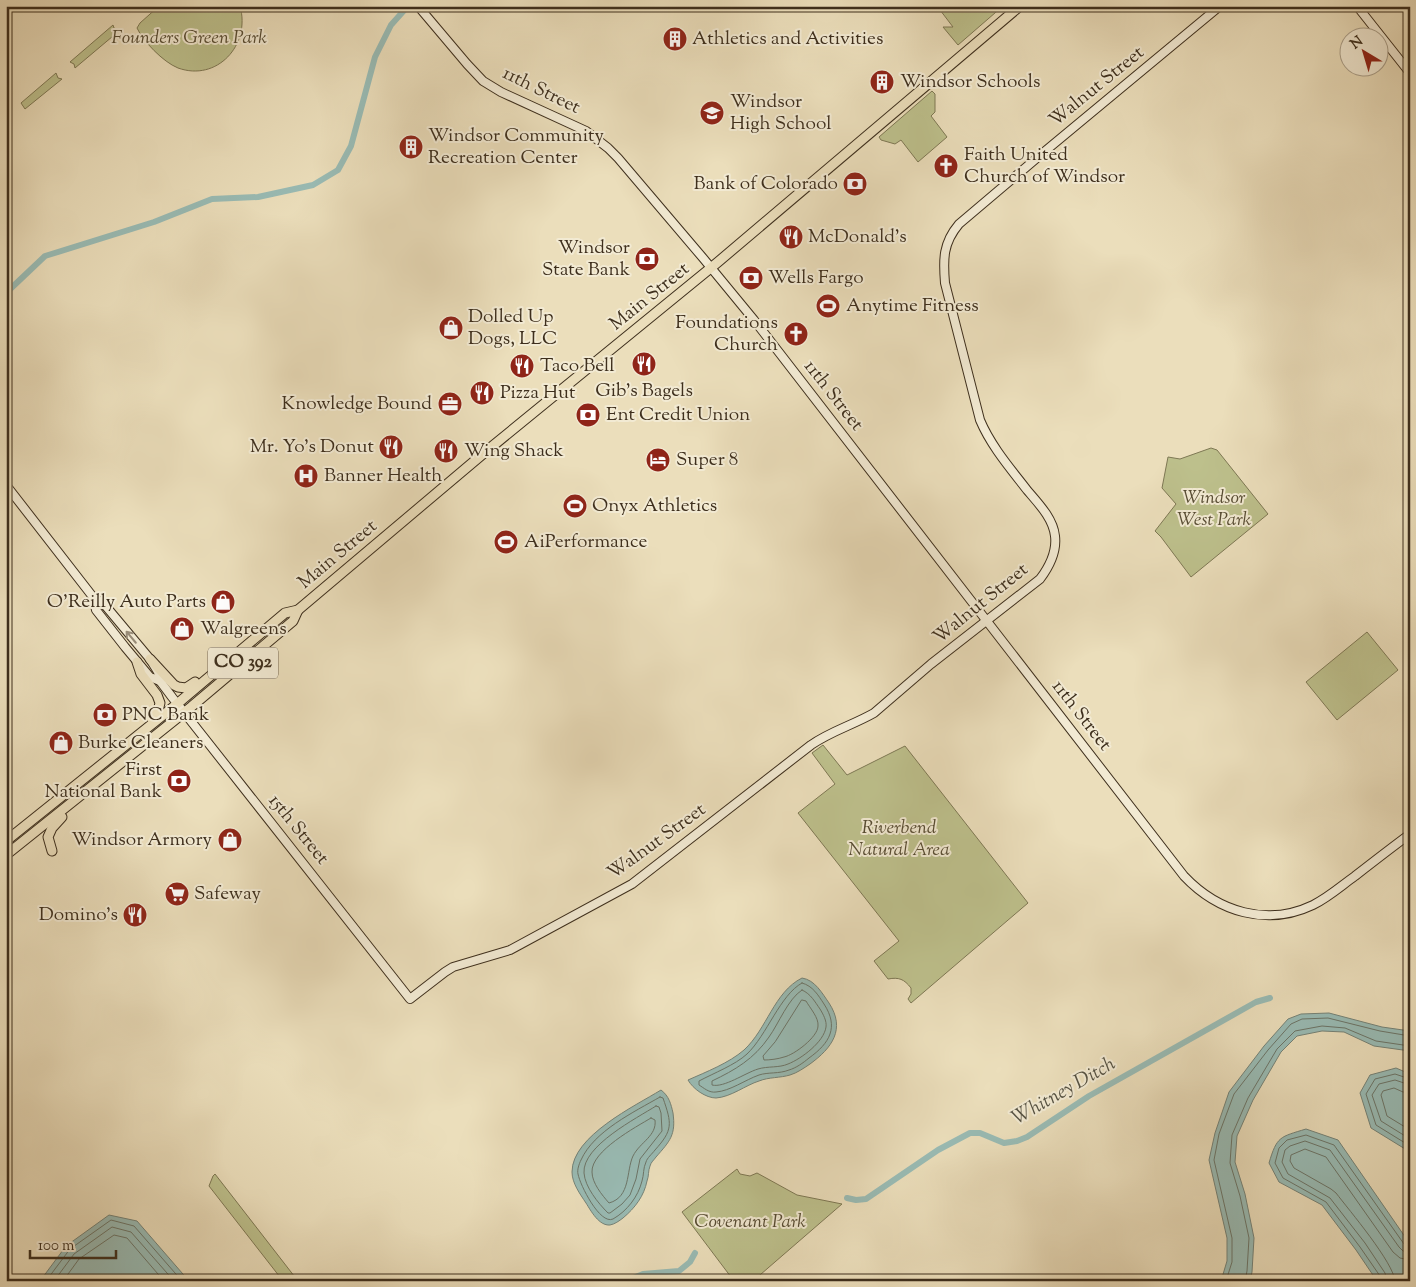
<svg xmlns="http://www.w3.org/2000/svg" width="1416" height="1287" viewBox="0 0 1416 1287" font-family="'Sorts Mill Goudy',serif">
  <rect width="100%" height="100%" fill="#ebdebb"/>
  <filter id="stains"><feTurbulence type="fractalNoise" baseFrequency=".004" numOctaves="4"/><feColorMatrix values="0 0 0 0 .2 0 0 0 0 .09 0 0 0 0 .02 0 0 0 .5 -.17"/></filter>
  <radialGradient id="worn" r=".72"><stop offset=".6" stop-color="#630" stop-opacity="0"/><stop offset="1" stop-color="#630" stop-opacity=".3"/></radialGradient>
  <g fill="#bdc08c" stroke="#7e7854">
    <path d="M159,6H240C251,45 217,82 178,68C163,62 143,41 137,28L140,23Z"/>
    <polygon points="937,6 1003,6 958,45 943,27 953,27"/>
    <polygon points="113,25 114,28 119,31 75,68 74,64 70,62"/>
    <polygon points="56,73 58,78 62,79 25,109 21,103"/>
    <polygon points="932,91 935,94 935,112 931,116 947,137 918,162 901,140 895,144 881,140 879,137"/>
    <polygon points="1211,448 1217,450 1268,514 1191,577 1161,537 1155,531 1176,504 1162,488 1168,457 1180,459"/>
    <polygon points="1367,632 1398,670 1337,720 1306,682"/>
    <path d="M823,745L847,775L905,746L1028,903L911,1003L908,999L911,994V988C904,979 899,977 888,979L874,961L899,941L798,813L835,784L812,753Z"/>
    <polygon points="737,1169 740,1174 750,1176 757,1173 797,1195 842,1204 753,1281 734,1281 682,1212"/>
    <polygon points="215,1174 298,1281 283,1281 209,1186 213,1176"/>
  </g>
  <g fill="#99bbb4" stroke="#758378">
    <path d="M802,978C815,980 822,993 829,1003C846,1029 832,1048 810,1064C804,1068 797,1073 790,1075C780,1078 769,1077 759,1081C746,1085 731,1097 716,1098C706,1098 693,1089 688,1080C706,1072 729,1063 744,1050C767,1029 774,992 802,978Z"/>
    <polygon points="1329,1013 1382,1027 1410,1031 1410,1051 1374,1046 1344,1032 1322,1031 1297,1036 1281,1052 1253,1100 1237,1136 1235,1162 1245,1194 1254,1238 1252,1272 1250,1281 1221,1281 1227,1261 1227,1238 1209,1160 1215,1133 1229,1092 1264,1046 1288,1019 1301,1014"/>
    <polygon points="1396,1068 1410,1074 1410,1152 1371,1128 1360,1093 1370,1075"/>
    <path d="M661,1090C669,1096 671,1104 673,1113C676,1135 670,1141 656,1157C654,1160 651,1162 650,1166C648,1171 649,1176 647,1181C644,1196 635,1208 623,1218C619,1221 615,1224 610,1225C599,1226 591,1211 586,1203C580,1194 572,1183 572,1172C572,1136 635,1106 661,1090Z"/>
    <path d="M1306,1129L1338,1140L1410,1244V1281H1377L1356,1250L1322,1205L1279,1182L1269,1163C1277,1136 1280,1137 1306,1129Z"/>
    <polygon points="109,1215 137,1221 189,1281 40,1281 66,1246"/>
  </g>
  <g fill="none" stroke-linecap="round" stroke-linejoin="round">
    <g stroke="#6c7568" stroke-width="1">
      <path d="M802,983C813,986 818,995 824,1004C839,1027 830,1043 809,1058C803,1063 796,1068 789,1070C779,1074 768,1072 759,1075C745,1080 730,1091 716,1092C709,1093 704,1088 699,1085V1081C714,1073 735,1065 747,1054C767,1035 780,995 802,983Z"/>
      <path d="M802,990C811,994 815,1002 820,1009C823,1014 827,1021 826,1027C824,1042 801,1059 788,1064C779,1068 768,1066 758,1069C745,1073 724,1088 712,1085V1081C735,1070 754,1059 769,1037C779,1023 788,999 802,990Z"/>
      <path d="M802,1000L806,1001C810,1008 819,1018 818,1026C818,1037 794,1055 784,1057C778,1059 770,1060 764,1060L763,1056L775,1042Z"/>
      <polyline points="1410,1079 1395,1074 1375,1079 1366,1094 1376,1125 1410,1146"/>
      <polyline points="1410,1085 1395,1080 1379,1084 1372,1095 1381,1121 1410,1139"/>
      <polyline points="1410,1093 1403,1092 1394,1088 1383,1091 1381,1095 1387,1116 1410,1130"/>
      <path d="M660,1097L663,1098C672,1124 673,1130 655,1150C652,1154 647,1158 646,1162C643,1168 644,1175 642,1181C638,1197 627,1211 613,1219C600,1225 580,1185 578,1174C577,1170 579,1164 581,1160C594,1131 634,1112 660,1097Z"/>
      <path d="M656,1106L659,1107L661,1113L662,1131L640,1159L636,1179L630,1195L622,1204L610,1213H608C598,1203 585,1187 584,1173C582,1146 637,1118 656,1106Z"/>
      <path d="M651,1118L655,1120C657,1136 640,1142 633,1156C626,1171 631,1197 609,1203C602,1195 592,1183 592,1172C591,1151 636,1127 651,1118Z"/>
      <polyline points="46,1281 70,1249 111,1220 134,1226 182,1281"/>
      <polyline points="54,1281 74,1254 112,1227 131,1232 174,1281"/>
      <polyline points="63,1281 79,1259 114,1235 127,1238 164,1281"/>
      <polyline points="1226,1281 1232,1262 1232,1238 1214,1160 1219,1134 1234,1094 1268,1050 1291,1024 1302,1019 1328,1018 1380,1031 1410,1036"/>
      <polyline points="1245,1281 1247,1271 1249,1238 1240,1196 1230,1163 1232,1135 1248,1098 1277,1049 1295,1031 1322,1026 1345,1028 1376,1041 1410,1046"/>
      <polyline points="1381,1281 1380,1276 1360,1247 1326,1202 1283,1178 1275,1163 1279,1148 1287,1140 1306,1135 1334,1145 1404,1244 1410,1246"/>
      <polyline points="1387,1281 1385,1273 1365,1243 1330,1198 1288,1174 1282,1162 1285,1150 1290,1146 1305,1141 1330,1150 1399,1247 1403,1251 1410,1252"/>
      <path d="M1395,1281C1394,1263 1349,1210 1336,1193L1331,1189L1294,1168L1290,1161L1291,1155L1305,1149L1326,1157L1393,1252L1400,1258L1410,1260"/>
    </g>
    <g stroke="#99bbb4" stroke-width="6">
      <polyline points="6,293 45,256 154,222 212,199 258,197 313,185 338,170 351,146 375,57 391,25 408,6"/>
      <polyline points="847,1198 856,1200 866,1199 938,1150 970,1133 980,1133 1004,1143 1017,1141 1027,1137 1089,1096 1256,1002 1270,998"/>
      <polyline points="626,1281 643,1274 679,1271 690,1262 695,1253"/>
    </g>
    <defs>
      <g id="secondary">
        <path d="M418,6L467,64L483,81L501,92L586,131L608,148L618,158L703,258L754,320L1184,876C1218,912 1267,927 1313,905C1329,897 1341,886 1355,876C1373,862 1391,848 1410,834"/>
        <polyline points="1357,6 1410,73"/>
        <path d="M6,485L93,597L104,604L150,659L158,672L160,681L172,697L410,999L445,972L453,967L510,950L632,884L811,745C831,731 853,725 874,713L931,664L1040,579C1049,567 1057,552 1055,536C1053,518 1038,503 1027,490C1010,468 991,446 980,420L945,283C943,259 943,243 959,224L1044,152L1220,6"/>
        <polyline points="93,597 96,610 125,647 150,677 160,681"/>
      </g>
      <g id="primary">
        <polyline points="150,659 174,685 178,687 186,688 195,682"/>
        <polyline points="137,662 141,674 157,695 160,703 158,711 151,718"/>
        <polyline points="6,841 177,704 285,613 298,610 484,453 718,262 1020,6"/>
        <polyline points="52,851 48,837 52,828 62,817"/>
        <polyline points="6,855 191,707 293,621 298,610"/>
      </g>
    </defs>
    <use href="#secondary" stroke="#3e2f1d" stroke-width="10"/>
    <use href="#primary" stroke="#3e2f1d" stroke-width="11"/>
    <use href="#secondary" stroke="#f2ead3" stroke-width="8"/>
    <use href="#primary" stroke="#ebdebb" stroke-width="9"/>
  </g>
  <defs><path id="oneway-shaft" d="M-6 0H5M1.5-3L5.5 0L1.5 3" fill="none" stroke-width="1.6" stroke-linecap="round" stroke-linejoin="round" transform="scale(1.25)"/></defs>
  <use stroke="#988c78" href="#oneway-shaft" transform="translate(131 637) rotate(-130)"/>
  <defs>
    <symbol id="building-disc" viewBox="-11 -11 22 22"><circle r="9.5" fill="#8f2418" stroke="#f2ead3"/><path d="M-4-6H4V6H1V3H-1V6H-4ZM-2.5-4.3h1.7v1.8h-1.7ZM.8-4.3h1.7v1.8H.8ZM-2.5-1h1.7V.8h-1.7ZM.8-1h1.7V.8H.8Z" fill="#fff"/></symbol>
    <symbol id="school-disc" viewBox="-11 -11 22 22"><circle r="9.5" fill="#8f2418" stroke="#f2ead3"/><path d="M0-5L7-2L0 1L-7-2ZM-4 1L0 2.5L4 1V4Q0 6-4 4Z" fill="#fff"/></symbol>
    <symbol id="church-disc" viewBox="-11 -11 22 22"><circle r="9.5" fill="#8f2418" stroke="#f2ead3"/><path d="M-1.2-6h2.4v3.5h3.3v2.4h-3.3V6h-2.4V-.1h-3.3v-2.4h3.3Z" fill="#fff"/></symbol>
    <symbol id="bank-disc" viewBox="-11 -11 22 22"><circle r="9.5" fill="#8f2418" stroke="#f2ead3"/><path d="M-6-4H6V4H-6ZM0-2.3a2.3 2.3 0 1 0 0 4.6a2.3 2.3 0 1 0 0-4.6Z" fill="#fff"/></symbol>
    <symbol id="restaurant-disc" viewBox="-11 -11 22 22"><circle r="9.5" fill="#8f2418" stroke="#f2ead3"/><path d="M-5-6h1v4h1v-4h1v4h1v-4h1v5L-1.5 .5V6h-2V.5L-5-1ZM5-6V6H3V1.5H1.5Q1.5-4 5-6Z" fill="#fff"/></symbol>
    <symbol id="stadium-disc" viewBox="-11 -11 22 22"><circle r="9.5" fill="#8f2418" stroke="#f2ead3"/><path d="M0-5a6.5 5 0 1 0 0 10a6.5 5 0 1 0 0-10ZM-3.5-1.8h7v3.6h-7Z" fill="#fff"/></symbol>
    <symbol id="shop-disc" viewBox="-11 -11 22 22"><circle r="9.5" fill="#8f2418" stroke="#f2ead3"/><path d="M-5-2.5h2.3a2.7 3.5 0 0 1 5.4 0H5L5.5 6h-11ZM-1.5-2.5h3a1.5 2.3 0 0 0-3 0Z" fill="#fff"/></symbol>
    <symbol id="office-disc" viewBox="-11 -11 22 22"><circle r="9.5" fill="#8f2418" stroke="#f2ead3"/><path d="M-6-3h4V-5.5h4V-3h4V5H-6ZM-1-4.5V-3h2v-1.5ZM-6 0V1H6V0Z" fill="#fff"/></symbol>
    <symbol id="hotel-disc" viewBox="-11 -11 22 22"><circle r="9.5" fill="#8f2418" stroke="#f2ead3"/><path d="M-6-4.5h1.5V1H6V5H4.5V3h-9V5H-6ZM-4 0a1.8 1.8 0 1 1 3.6 0ZM.5 0V-2.5h3Q6-2.5 6 0Z" fill="#fff"/></symbol>
    <symbol id="hospital-disc" viewBox="-11 -11 22 22"><circle r="9.5" fill="#8f2418" stroke="#f2ead3"/><path d="M-5-5h3v3.5h4V-5h3V5h-3V1.5h-4V5h-3Z" fill="#fff"/></symbol>
    <symbol id="supermarket-disc" viewBox="-11 -11 22 22"><circle r="9.5" fill="#8f2418" stroke="#f2ead3"/><path d="M-6-5.5h2.5l.6 2H6L4.5 2H-2.5L-4.4-4H-6ZM-1.5 3.2a1.3 1.3 0 1 0 .1 0ZM3 3.2a1.3 1.3 0 1 0 .1 0Z" fill="#fff"/></symbol>
  </defs>
  <g fill-rule="evenodd">
    <use href="#building-disc" x="661" y="25" width="28" height="28"/>
    <use href="#building-disc" x="868" y="68" width="28" height="28"/>
    <use href="#school-disc" x="698" y="99" width="28" height="28"/>
    <use href="#building-disc" x="397" y="133" width="28" height="28"/>
    <use href="#church-disc" x="932" y="152" width="28" height="28"/>
    <use href="#bank-disc" x="841" y="170" width="28" height="28"/>
    <use href="#restaurant-disc" x="777" y="223" width="28" height="28"/>
    <use href="#bank-disc" x="633" y="245" width="28" height="28"/>
    <use href="#bank-disc" x="737" y="264" width="28" height="28"/>
    <use href="#stadium-disc" x="814" y="292" width="28" height="28"/>
    <use href="#shop-disc" x="437" y="314" width="28" height="28"/>
    <use href="#church-disc" x="782" y="320" width="28" height="28"/>
    <use href="#restaurant-disc" x="630" y="350" width="28" height="28"/>
    <use href="#restaurant-disc" x="508" y="352" width="28" height="28"/>
    <use href="#restaurant-disc" x="468" y="379" width="28" height="28"/>
    <use href="#office-disc" x="436" y="390" width="28" height="28"/>
    <use href="#bank-disc" x="574" y="401" width="28" height="28"/>
    <use href="#restaurant-disc" x="377" y="433" width="28" height="28"/>
    <use href="#restaurant-disc" x="432" y="437" width="28" height="28"/>
    <use href="#hotel-disc" x="644" y="446" width="28" height="28"/>
    <use href="#hospital-disc" x="292" y="462" width="28" height="28"/>
    <use href="#stadium-disc" x="561" y="492" width="28" height="28"/>
    <use href="#stadium-disc" x="492" y="528" width="28" height="28"/>
    <use href="#shop-disc" x="209" y="588" width="28" height="28"/>
    <use href="#shop-disc" x="168" y="615" width="28" height="28"/>
    <use href="#bank-disc" x="91" y="701" width="28" height="28"/>
    <use href="#shop-disc" x="47" y="729" width="28" height="28"/>
    <use href="#bank-disc" x="165" y="767" width="28" height="28"/>
    <use href="#shop-disc" x="216" y="826" width="28" height="28"/>
    <use href="#supermarket-disc" x="163" y="880" width="28" height="28"/>
    <use href="#restaurant-disc" x="121" y="901" width="28" height="28"/>
  </g>
  <g text-anchor="middle" dominant-baseline="central" stroke-width="4" stroke-linejoin="round" paint-order="stroke">
    <rect fill="#f2ead3" stroke="#746754" stroke-width="1" x="208" y="647.5" width="70" height="31" rx="4"/>
    <g font-size="18" font-weight="bold" fill="#3e2f1d">
      <text x="243" y="663">CO 392</text>
    </g>
    <g font-size="19" font-style="italic" fill="#574c33" stroke="#f2ead3">
      <text x="189" y="38">Founders Green Park</text>
      <text x="1214" y="498">Windsor<tspan x="1214" dy="22">West Park</tspan></text>
      <text x="899" y="828">Riverbend<tspan x="899" dy="22">Natural Area</tspan></text>
      <text x="750" y="1222">Covenant Park</text>
    </g>
    <g font-size="19" fill="#3e2f1d" stroke="#f2ead3" text-anchor="start">
      <text x="692" y="39">Athletics and Activities</text>
      <text x="900" y="82">Windsor Schools</text>
      <text x="730" y="102">Windsor<tspan x="730" dy="22">High School</tspan></text>
      <text x="428" y="136">Windsor Community<tspan x="428" dy="22">Recreation Center</tspan></text>
      <text x="964" y="155">Faith United<tspan x="964" dy="22">Church of Windsor</tspan></text>
      <text x="838" y="184" text-anchor="end">Bank of Colorado</text>
      <text x="808" y="237">McDonald's</text>
      <text x="630" y="248" text-anchor="end">Windsor<tspan x="630" dy="22">State Bank</tspan></text>
      <text x="768" y="278">Wells Fargo</text>
      <text x="846" y="306">Anytime Fitness</text>
      <text x="468" y="317">Dolled Up<tspan x="468" dy="22">Dogs, LLC</tspan></text>
      <text x="778" y="323" text-anchor="end">Foundations<tspan x="778" dy="22">Church</tspan></text>
      <text x="540" y="366">Taco Bell</text>
      <text x="644" y="391" text-anchor="middle">Gib's Bagels</text>
      <text x="500" y="393">Pizza Hut</text>
      <text x="432" y="404" text-anchor="end">Knowledge Bound</text>
      <text x="606" y="415">Ent Credit Union</text>
      <text x="374" y="447" text-anchor="end">Mr. Yo's Donut</text>
      <text x="464" y="451">Wing Shack</text>
      <text x="676" y="460">Super 8</text>
      <text x="324" y="476">Banner Health</text>
      <text x="592" y="506">Onyx Athletics</text>
      <text x="524" y="542">AiPerformance</text>
      <text x="206" y="602" text-anchor="end">O'Reilly Auto Parts</text>
      <text x="200" y="629">Walgreens</text>
      <text x="122" y="715">PNC Bank</text>
      <text x="78" y="743">Burke Cleaners</text>
      <text x="162" y="770" text-anchor="end">First<tspan x="162" dy="22">National Bank</tspan></text>
      <text x="212" y="840" text-anchor="end">Windsor Armory</text>
      <text x="194" y="894">Safeway</text>
      <text x="118" y="915" text-anchor="end">Domino's</text>
    </g>
    <g font-size="19" fill="#3e2f1d" stroke="#f2ead3">
      <text transform="translate(1097 87) rotate(-39)">Walnut Street</text>
      <text transform="translate(541 91) rotate(26)">11th Street</text>
      <text transform="translate(650 297) rotate(-39)">Main Street</text>
      <text transform="translate(833 396) rotate(52)">11th Street</text>
      <text transform="translate(338 555) rotate(-40)">Main Street</text>
      <text transform="translate(981 604) rotate(-39)">Walnut Street</text>
      <text transform="translate(1081 716) rotate(52)">11th Street</text>
      <text transform="translate(298 830) rotate(51)">15th Street</text>
      <text transform="translate(657 842) rotate(-36)">Walnut Street</text>
    </g>
    <g font-size="20" font-style="italic" fill="#555243" stroke="#f2ead3">
      <text transform="translate(1064 1092) rotate(-30)">Whitney Ditch</text>
    </g>
  </g>
  <rect width="1416" height="1287" fill="none" stroke="#ebdebb" stroke-width="25"/>
  <rect x="8" y="8" width="1401" height="1272" fill="none" stroke="#3e2f1d" stroke-width="2.5"/>
  <rect x="12" y="12" width="1391" height="1262" fill="none" stroke="#3e2f1d"/>
  <g transform="translate(1364 52) rotate(322)"><circle r="24" fill="#f2ead3" stroke="#aa9f8a"/>
  <path d="M0-4L9 19L0 12L-9 19Z" fill="#8f2418"/>
  <text y="-8" font-size="14" font-weight="bold" text-anchor="middle" fill="#3e2f1d">N</text>
  </g>
  <path d="M30 1250v8h86v-8" fill="none" stroke="#3e2f1d" stroke-width="2.5"/>
  <text x="38" y="1250" font-size="15" fill="#3e2f1d" stroke="#f2ead3" stroke-width="4" paint-order="stroke">100 m</text>
  <rect width="100%" height="100%" filter="url(#stains)"/>
  <rect width="100%" height="100%" fill="url(#worn)"/>
</svg>
